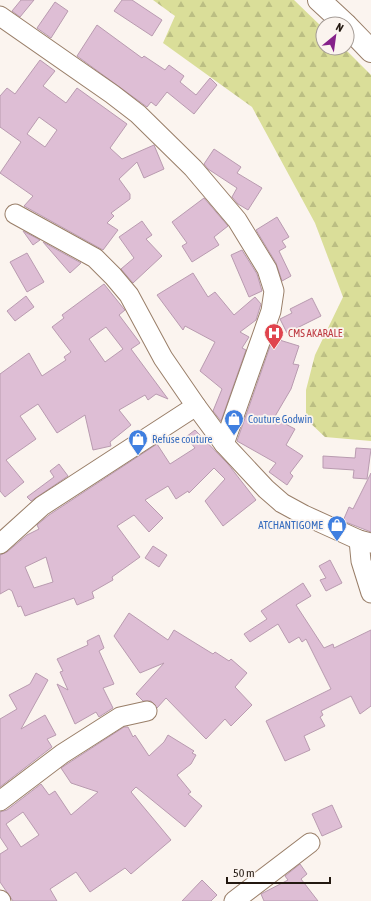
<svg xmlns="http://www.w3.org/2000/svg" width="371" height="901" viewBox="0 0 371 901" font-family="'Asap Condensed',sans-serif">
  <defs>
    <pattern id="forest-firs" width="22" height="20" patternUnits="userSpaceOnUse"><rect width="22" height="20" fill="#dade99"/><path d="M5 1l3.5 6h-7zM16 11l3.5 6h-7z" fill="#bbbe83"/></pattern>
  </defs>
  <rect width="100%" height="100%" fill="#fbf4ef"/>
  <polygon fill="url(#forest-firs)" points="153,0 294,0 323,28 323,48 344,48 371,75 371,441 325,437 306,419 306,390 315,355 343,297 315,223 252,107 163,43 175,16"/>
  <g fill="#debed5" stroke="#b99bb0" fill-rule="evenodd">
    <polygon points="21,0 34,0 20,17 12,11"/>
    <polygon points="122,0 132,0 162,20 152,36 114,11"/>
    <polygon points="55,2 68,11 51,38 37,28"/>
    <polygon points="97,25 142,58 144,56 165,70 169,65 184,76 180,82 196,95 210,78 217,85 194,114 167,92 156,106 151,102 147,107 77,56"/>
    <path d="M40,60L55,71L43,86L66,103L77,88L127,124L110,148L122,159L154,145L164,169L144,178L137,162L119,179L130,194V199L111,213L114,216L107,223L118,230L103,250L24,206L33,196L0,173L21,142L0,127V96L7,88L15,94ZM39,117L57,130L45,147L27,134Z"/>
    <polygon points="214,149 241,167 237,173 262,188 248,210 238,204 232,197 237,188 208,169 204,164"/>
    <polygon points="204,198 228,226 214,237 219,245 192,262 182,246 187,243 172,222"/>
    <polygon points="277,217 289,237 282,241 286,247 279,251 291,276 282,281 276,263 256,230"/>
    <polygon points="142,221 152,235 146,239 162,256 133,283 121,269 134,258 119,237"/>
    <polygon points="23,231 40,240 33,245"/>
    <polygon points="43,242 81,263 70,273"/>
    <polygon points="242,250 257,274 262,291 249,297 231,255"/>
    <polygon points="27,253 44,282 27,292 10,262"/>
    <polygon points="193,273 208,297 215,292 234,315 255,297 261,304 256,320 240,332 249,337 242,348 246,350 221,421 213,411 222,389 200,371 215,342 185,326 183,330 157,295"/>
    <path d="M104,284L124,309L125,310L119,315L140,343L131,349L168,399L156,394L148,400L145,395L119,410L131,425L110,442L111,446L93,450L85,415L57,433L38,404L20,416L36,439L6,460L24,482L5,497L0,491V374L29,353L42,376L66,360L64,357L71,352L52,327L64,318L62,315ZM106,327L123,349L105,362L89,339Z"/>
    <polygon points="26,296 34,307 15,321 7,311"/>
    <polygon points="312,298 321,316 287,333 280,319 292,313 290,309"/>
    <polygon points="273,338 299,346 293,364 299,365 291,389 274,418 295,429 286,445 303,456 290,473 293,476 287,485 269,472 276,463 237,441"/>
    <path d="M195,430L228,464L256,500L223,526L205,501L225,479L214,468L189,493L188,491L176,499L168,486L145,500L163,518L149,532L134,515L117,526L140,557L112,577L113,580L92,592L94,598L77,605L74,598L25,616L21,606L18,607L12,591L9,589L0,594V555L7,552L27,535L39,529L37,525L49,515L157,444L170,464L195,448L186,437ZM46,557L53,582L34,588L25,567Z"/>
    <polygon points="356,448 371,449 367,479 353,478 354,470 323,468 323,456 355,458"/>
    <polygon points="59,464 68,476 31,501 27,497 54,477 50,471"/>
    <polygon points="371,473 371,532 343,521 349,507 353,509"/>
    <polygon points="153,546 167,555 159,567 145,558"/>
    <polygon points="330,560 342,583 326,591 320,580 326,578 319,566"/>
    <polygon points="303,583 311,596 296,605 324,648 333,644 334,648 371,630 371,706 360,714 351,696 321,711 323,715 320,717 325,726 304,736 310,750 285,761 266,721 331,689 306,639 302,642 299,637 289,643 278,624 250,642 244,634 267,619 261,611"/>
    <polygon points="129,613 168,640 174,630 213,654 215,652 229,661 231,659 247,673 235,687 252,705 231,726 225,719 206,739 166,698 157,708 151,701 143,701 136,694 164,663 140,673 114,636"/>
    <polygon points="99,635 104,648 99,651 114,684 103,688 113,708 99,717 96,712 75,724 57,684 68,690 60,672 63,671 57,659 88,645 87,641"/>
    <polygon points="36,673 48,680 21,729 45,715 56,735 47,739 52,747 0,787 0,719 17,709 9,695 30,684"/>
    <path d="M124,727H128L133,737L135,735L149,756L164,742L168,735L194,751L192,753L196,755L191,764L177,775L191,792L188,794L202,806L185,827L136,787L131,792L171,840L131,874L125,868L90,892L76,872L50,889L57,901H13L0,882V854L8,849L0,837V812L7,810L41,784L49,795L55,791L71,815L98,792L71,783L61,768ZM23,812L39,835L21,847L6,824Z"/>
    <polygon points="332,805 342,827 322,836 312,814"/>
    <polygon points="300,864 307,874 301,879 318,901 264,901 261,894 288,880 285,876"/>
    <polygon points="202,880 217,895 211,901 182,901"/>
  </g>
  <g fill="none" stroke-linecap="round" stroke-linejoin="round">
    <defs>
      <g id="minor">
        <polyline points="0,16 112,94 138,114 193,168 237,220 267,269 274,291 271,311 224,444"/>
        <polyline points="15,214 95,258 113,276 129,295 163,358 196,406 224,444 266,489 282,503 304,515 359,540 371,543"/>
        <polyline points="359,540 361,561 371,593"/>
        <polyline points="0,544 42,506 196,406"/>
        <polyline points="0,801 62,754 120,717 147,711"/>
        <polyline points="0,900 1,901"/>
        <polyline points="234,901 310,843"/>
      </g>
      <g id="major">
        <polyline points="319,0 345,24"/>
        <polyline points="347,26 371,51"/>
      </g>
    </defs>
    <use href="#minor" stroke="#997e68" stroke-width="21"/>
    <use href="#major" stroke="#997e68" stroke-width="24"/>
    <use href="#minor" stroke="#fff" stroke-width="19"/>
    <use href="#major" stroke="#fff" stroke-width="22"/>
  </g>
  <defs>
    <symbol id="hospital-pin" viewBox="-11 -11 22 30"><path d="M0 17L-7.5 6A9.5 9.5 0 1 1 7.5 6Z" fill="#e0444e" stroke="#fbf4ef"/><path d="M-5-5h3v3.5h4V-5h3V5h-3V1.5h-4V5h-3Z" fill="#fff"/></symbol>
    <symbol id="shop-pin" viewBox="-11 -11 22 30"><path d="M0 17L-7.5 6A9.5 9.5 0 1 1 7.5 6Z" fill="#3f7fe0" stroke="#fbf4ef"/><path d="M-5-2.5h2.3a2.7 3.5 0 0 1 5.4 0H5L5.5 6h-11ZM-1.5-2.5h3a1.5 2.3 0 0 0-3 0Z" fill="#fff"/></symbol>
  </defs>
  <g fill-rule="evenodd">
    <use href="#hospital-pin" x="263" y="322" width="22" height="30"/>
    <use href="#shop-pin" x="223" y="408" width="22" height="30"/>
    <use href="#shop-pin" x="127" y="428" width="22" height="30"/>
    <use href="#shop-pin" x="326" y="514" width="22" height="30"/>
  </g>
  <g text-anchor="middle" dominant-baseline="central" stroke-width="3.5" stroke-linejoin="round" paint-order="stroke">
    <g font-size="11" fill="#be3a42" stroke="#fbf4ef" text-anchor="start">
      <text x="288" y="333">CMS AKARALE</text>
    </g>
    <g font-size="11" fill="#366cbe" stroke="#fbf4ef" text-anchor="start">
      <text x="248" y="419">Couture Godwin</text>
      <text x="152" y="439">Refuse couture</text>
      <text x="323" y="525" text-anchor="end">ATCHANTIGOME</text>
    </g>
  </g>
  <g transform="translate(335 36) rotate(29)"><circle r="19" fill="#fbf4ef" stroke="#a59c96"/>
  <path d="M0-3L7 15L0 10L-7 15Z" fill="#86218a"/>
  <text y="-6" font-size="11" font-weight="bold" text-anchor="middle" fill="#231810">N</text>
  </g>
  <path d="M227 877v6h103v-6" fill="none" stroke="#231810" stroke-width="2"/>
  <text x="233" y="877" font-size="12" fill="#231810" stroke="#fbf4ef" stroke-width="3" paint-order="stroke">50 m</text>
</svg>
